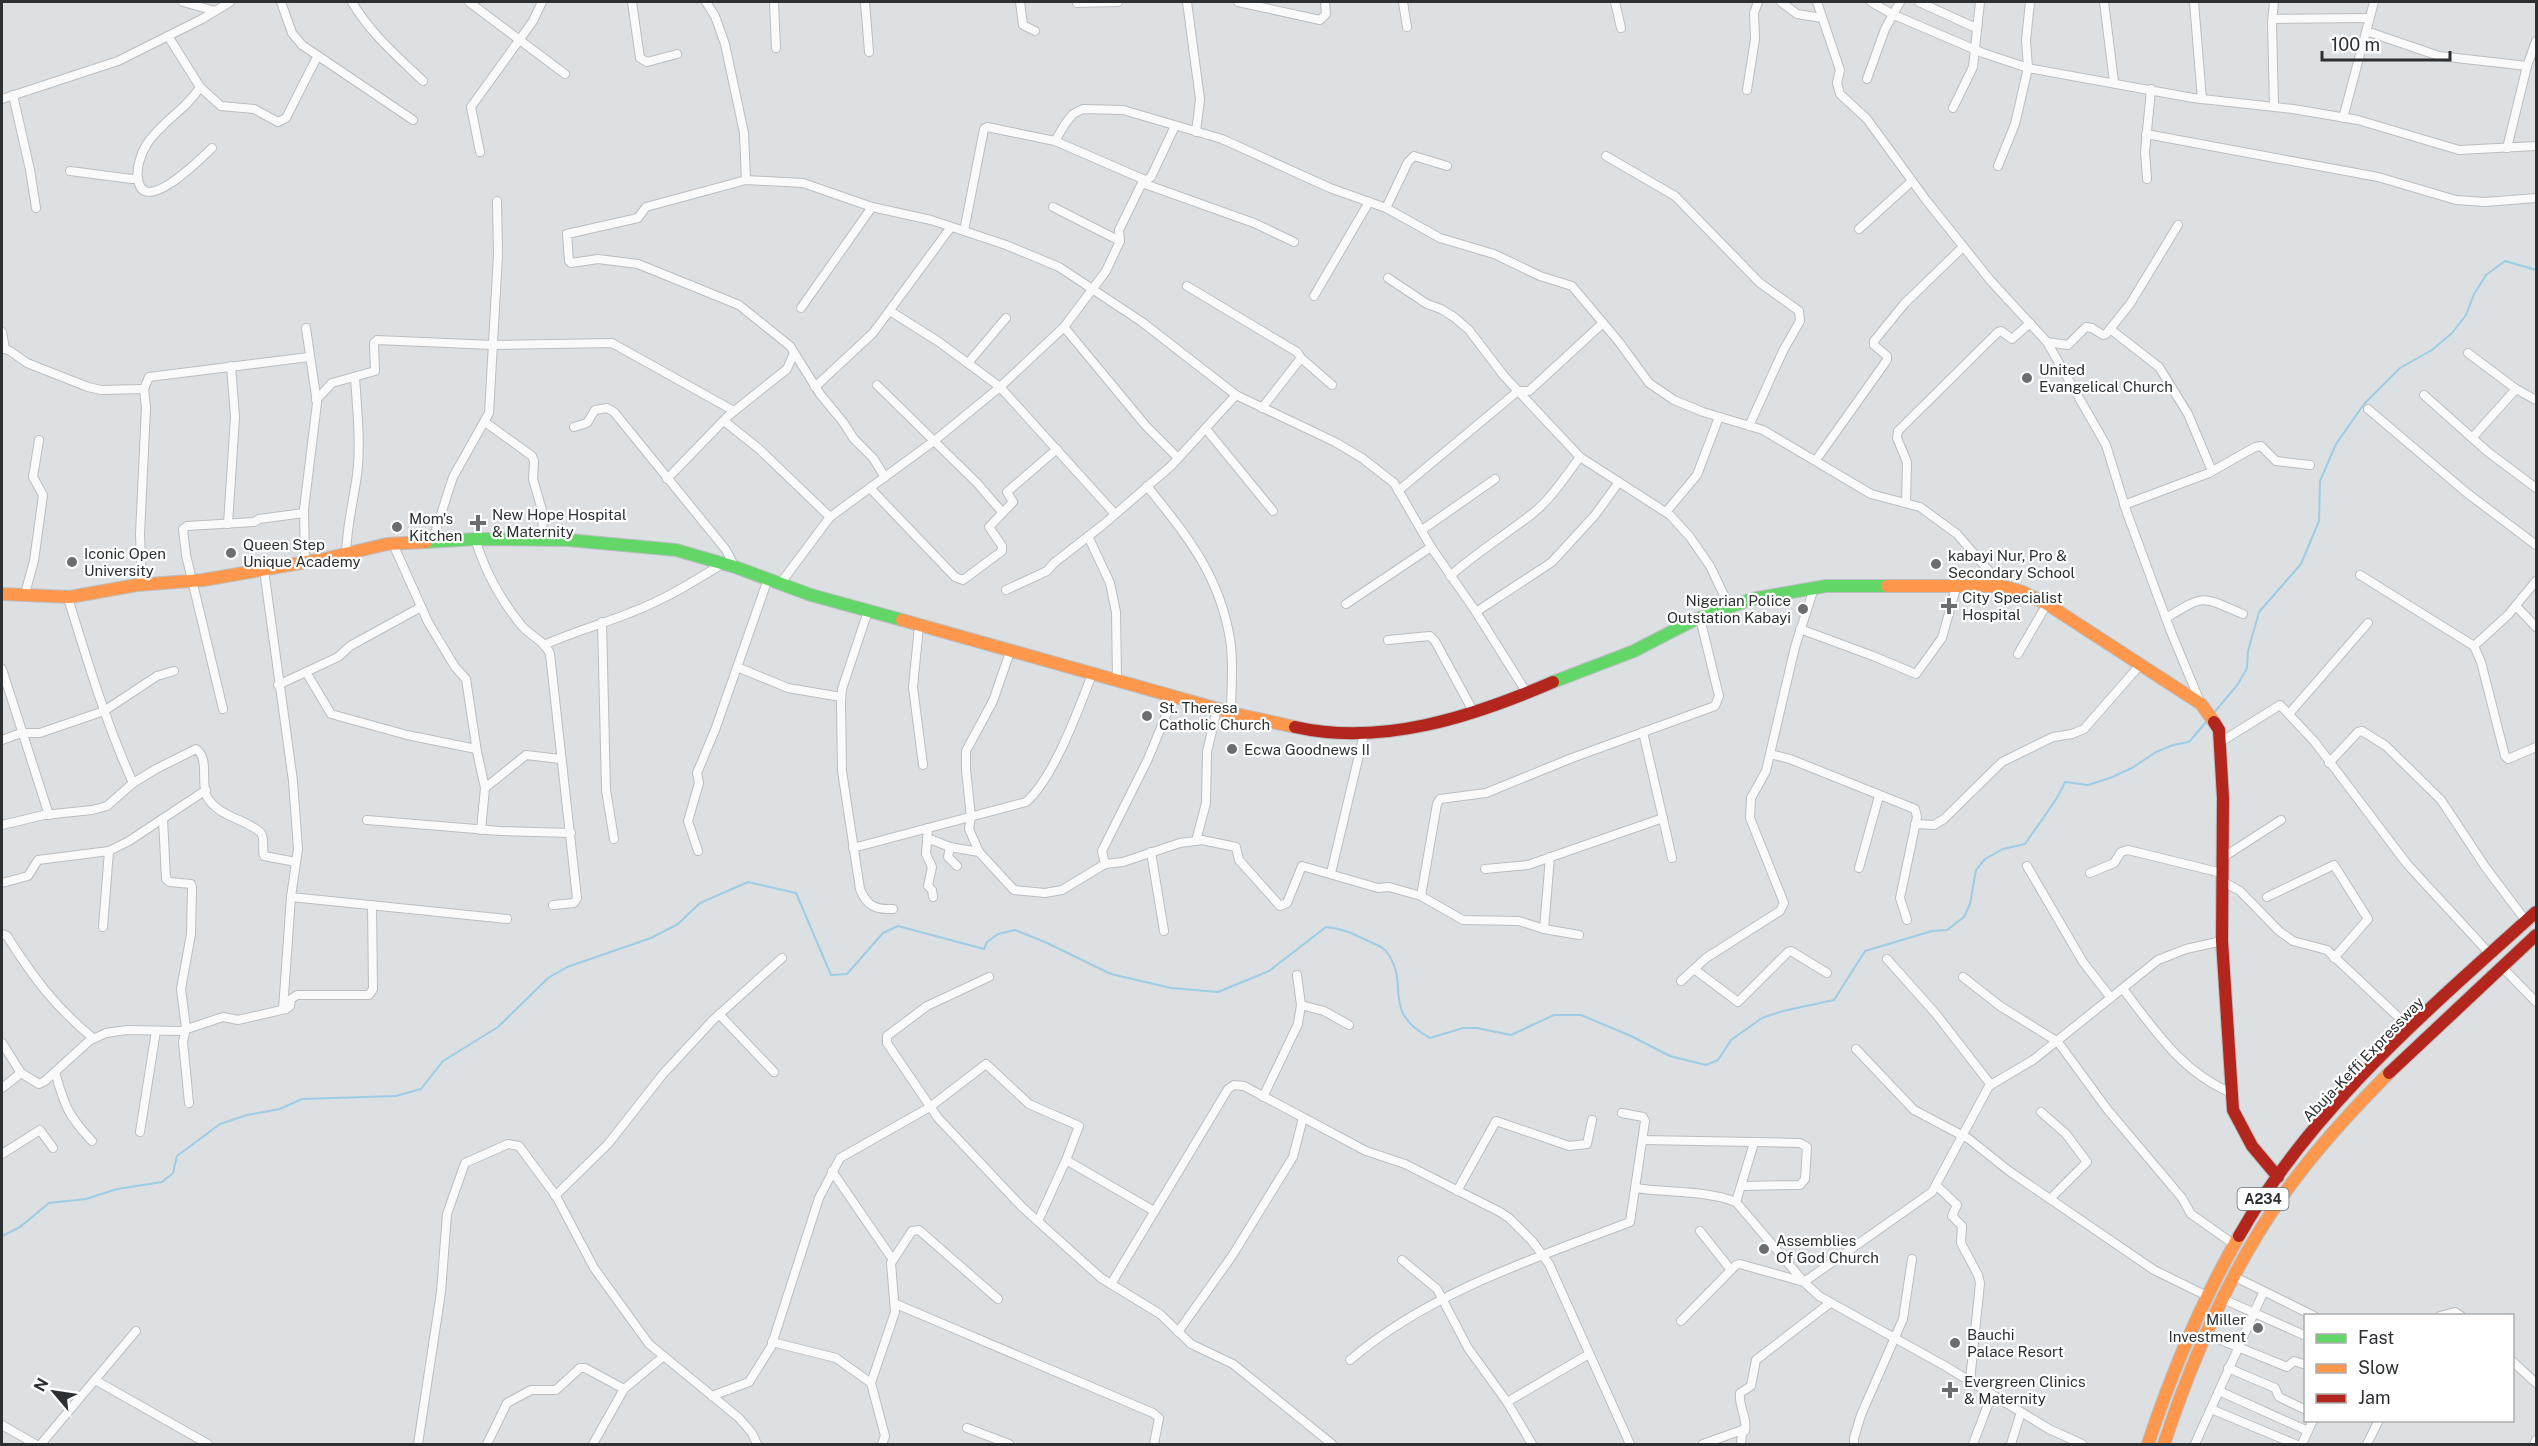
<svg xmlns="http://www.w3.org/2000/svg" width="2538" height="1446" viewBox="0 0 2538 1446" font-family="'Public Sans',sans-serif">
  <rect width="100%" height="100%" fill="#dde0e3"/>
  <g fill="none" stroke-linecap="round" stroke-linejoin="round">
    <g stroke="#9dcce4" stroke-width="2">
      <polyline points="2213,714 2238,684 2247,668 2248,651 2259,612 2301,564 2319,521 2320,481 2336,444 2364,404 2400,368 2432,350 2452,333 2466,315 2474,294 2486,275 2505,261 2536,270"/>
      <path d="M2,1236L20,1227L49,1203L86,1199L117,1189L162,1182L173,1173L177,1156L220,1124L247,1115L280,1109L302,1099L396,1096L421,1089L443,1061L498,1027L548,978L567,967L651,938L678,924L700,903L748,882L796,893L831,975L847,974L883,933L898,926L984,949L987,942L998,934L1015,930L1045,942L1111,974L1171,988L1218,992L1269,971L1326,927C1341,928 1352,933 1366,940C1372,943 1382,946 1386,951C1412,985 1379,1010 1430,1038L1463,1028H1477L1511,1035L1554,1015H1581L1631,1036L1670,1056L1706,1065L1718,1060L1731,1040L1762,1018L1783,1011L1834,1000L1865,951L1932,931L1947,930L1964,917L1970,904L1976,870L1985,859L2003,849L2025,844L2057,798L2065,782L2088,785L2110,778L2132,768L2156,752L2173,745L2189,742L2207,721"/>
    </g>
    <defs>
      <g id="street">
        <polyline points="183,2 215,11"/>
        <polyline points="281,2 292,33 302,45 413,120"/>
        <path d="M352,2C370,33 397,56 423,81"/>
        <polyline points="469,2 565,74"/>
        <polyline points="632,2 640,58 647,62 677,54"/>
        <polyline points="706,2 715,16 725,44 744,133 746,180"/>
        <polyline points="774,2 776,48"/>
        <polyline points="865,2 869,52"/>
        <polyline points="1020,2 1023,25 1035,31"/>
        <polyline points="1187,2 1200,99 1196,132"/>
        <polyline points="1238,2 1320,20 1326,14 1325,2"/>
        <polyline points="1403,2 1407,27"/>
        <polyline points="1615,2 1621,28"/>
        <polyline points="1781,2 1797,14 1822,18"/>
        <polyline points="1817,2 1840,70 1837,83 1840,94 1867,119 1926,200 1990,280 2047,342 2106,445 2127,513 2171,632 2201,704"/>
        <polyline points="1871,2 1894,15 1983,53 2028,68 2193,98 2293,109 2358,120 2459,150 2536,146"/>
        <polyline points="1919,2 1976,28"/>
        <polyline points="2104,2 2114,82"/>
        <polyline points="2194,2 2202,99"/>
        <polyline points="1077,3 1118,2"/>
        <polyline points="2273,19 2369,18"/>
        <polyline points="2366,31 2439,56 2527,66"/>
        <polyline points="168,36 200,87 221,106 254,109 278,122 286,118 317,57"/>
        <polyline points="1867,79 1885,29 1900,2"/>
        <path d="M200,87C187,109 161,122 147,144C141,153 136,169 138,179C143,218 202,157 212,148"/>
        <polyline points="1747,90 1755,39 1754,13 1758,2"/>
        <polyline points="13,95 30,170 36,208"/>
        <polyline points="2,99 118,61 202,19 230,2"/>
        <polyline points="2274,106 2272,22 2274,2"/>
        <polyline points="1953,108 1973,67 1980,2"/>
        <polyline points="2343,118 2374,2"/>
        <polyline points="2146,134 2378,177 2456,200 2485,202 2536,198"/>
        <polyline points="1055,141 1065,124 1073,114 1083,109 1123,110 1222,139 1330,188 1386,208 1440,238 1494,254 1540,276 1572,286 1619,342 1649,383 1674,400 1703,412 1763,430 1871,494 1920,507 1957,534 2002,586"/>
        <polyline points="2507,148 2527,66 2536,41"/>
        <polyline points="480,152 471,107 533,21 542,2"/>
        <polyline points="1606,156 1675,196 1760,283 1799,311 1800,321 1783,351 1749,426"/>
        <polyline points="1998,166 2015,124 2028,68 2026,40 2030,2"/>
        <polyline points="70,171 132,179 137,178"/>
        <polyline points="2147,179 2145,152 2151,89"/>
        <polyline points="1142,183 1254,223 1294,242"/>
        <polyline points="1053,207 1120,241"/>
        <polyline points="1386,208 1408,162 1414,156 1447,166"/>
        <polyline points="1859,229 1912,181"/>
        <polyline points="964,231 984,129 987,127 1055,141 1145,180"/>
        <polyline points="1388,278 1427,304 1441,309 1454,317 1469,330 1504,376 1580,457 1670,515 1690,537 1710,566 1730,608"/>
        <polyline points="1187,286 1297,352 1301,358 1262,408"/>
        <polyline points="1314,296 1369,202"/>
        <polyline points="801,308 872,207"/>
        <polyline points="890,311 939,342 1000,387 1115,514"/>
        <polyline points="1064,327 1146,426 1178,458"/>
        <polyline points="2110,329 2159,367 2188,414 2212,471"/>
        <polyline points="2,332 5,349"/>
        <polyline points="2047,342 2068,345 2086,327 2092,328 2103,335 2106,334 2130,304 2178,225"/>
        <polyline points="2,348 10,351 27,363 88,387 101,390 144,389"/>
        <polyline points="2468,353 2516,389 2536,400"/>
        <polyline points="1301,358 1332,385"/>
        <polyline points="968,363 1006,318"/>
        <polyline points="877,385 977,483 1002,512"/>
        <polyline points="815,387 873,333 951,227"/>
        <polyline points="2424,395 2488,452 2536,488"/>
        <polyline points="316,400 332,383 375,371 374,343 377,340 492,345 612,343 734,411"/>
        <polyline points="2368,409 2467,493 2536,545"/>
        <polyline points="724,421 758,448 830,517"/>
        <polyline points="485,422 532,456 534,461 533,479 542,510 543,540"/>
        <polyline points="574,427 587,423 595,410 607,408 614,412 726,550 735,567"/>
        <polyline points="1206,429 1273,511"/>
        <polyline points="2472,438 2516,389"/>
        <polyline points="1816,460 1887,360 1887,356 1874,345 1874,341 1905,303 1963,247"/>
        <polyline points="885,477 873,458 854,439 843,422 820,394 790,346 739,305 638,264 598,259 571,263 569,261 567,234 638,218 646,207 746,180 803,183 872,207 931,220 1006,245 1059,267 1142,322 1236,395 1335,442 1362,458 1394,483 1431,547 1476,612 1527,693"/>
        <polyline points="667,479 728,416 787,369 794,353"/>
        <path d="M1147,486C1187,536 1219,574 1230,639C1234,663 1231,689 1231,713"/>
        <polyline points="870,488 955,577 963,580 1002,551 1002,546 989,527 1013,502 1007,492 1057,449"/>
        <polyline points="1398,491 1518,391 1529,391 1603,323"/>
        <polyline points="1906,503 1907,462 1897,438 1898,431 1998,332 2001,331 2012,339 2030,323"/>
        <polyline points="2124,505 2209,473 2255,447 2261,446 2276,461 2310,465"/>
        <polyline points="1666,512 1697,475 1719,417"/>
        <polyline points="228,524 235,417 231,366"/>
        <polyline points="1422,530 1495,479"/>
        <polyline points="1088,536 1110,583 1116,612 1117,679"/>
        <path d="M475,539C486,573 499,597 521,625C529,635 546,642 550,654L577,898L574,903L553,905"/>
        <polyline points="432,542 453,477 489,413 498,255 497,201"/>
        <polyline points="393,544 428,622 455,667 466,679 477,752 485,788 481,830"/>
        <path d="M346,554C347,524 353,504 357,475C361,443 357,410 355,377"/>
        <polyline points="305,563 304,509 317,403 306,328"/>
        <polyline points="264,570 293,781 298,849 291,897 283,1009"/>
        <polyline points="2360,575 2474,646 2481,662 2505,756 2508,759 2536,747"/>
        <path d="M1450,576C1476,553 1505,535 1532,514C1551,499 1565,477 1580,457"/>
        <polyline points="780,584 830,517 934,441 1000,387 1064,327 1106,271 1120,241 1119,230 1142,183 1151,177 1175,126"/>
        <polyline points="142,585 140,534 146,408 144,389 149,377 309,357"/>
        <polyline points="1006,590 1047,571 1054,563 1104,524 1171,466 1236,395"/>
        <polyline points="24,597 34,561 43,495 33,477 39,440"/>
        <path d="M68,598C87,660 106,723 133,783"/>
        <polyline points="1346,604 1431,547"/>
        <polyline points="2516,606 2536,627"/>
        <path d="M868,611L842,689L841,701L842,771L860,889C866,905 875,910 893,909"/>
        <polyline points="1476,612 1552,562 1595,515 1619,482"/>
        <path d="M2166,618C2206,594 2200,596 2243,614"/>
        <polyline points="602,622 606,790 614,839"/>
        <polyline points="919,626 913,687 923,765"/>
        <polyline points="1800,629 1873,656 1916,674 1942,638 1956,588"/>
        <polyline points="1388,640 1430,636 1435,641 1473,711"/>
        <path d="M544,645C573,632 603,624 632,612C664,600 693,582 722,564"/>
        <polyline points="2474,646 2508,615 2536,581"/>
        <polyline points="1011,649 993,701 966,751 966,770 971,817 969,829 979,852 1014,890 1045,893 1062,890 1105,864 1123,862 1180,843 1202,840 1236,847 1239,860 1280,906 1287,903 1302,866 1378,888 1389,887 1421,896 1463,920 1519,921 1544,929 1579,935"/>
        <polyline points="2018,654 2047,604"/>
        <polyline points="737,667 788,688 841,697"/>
        <polyline points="2,669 49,815"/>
        <polyline points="306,672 331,714 407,735 476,749"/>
        <polyline points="278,685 338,657 350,646 421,607"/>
        <polyline points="223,709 186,555 183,529 187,526 254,522 259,519 304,513"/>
        <polyline points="2289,714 2368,623"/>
        <polyline points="1643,732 1672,858"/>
        <polyline points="2,740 21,733 40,733 104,711 157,676 174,671"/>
        <polyline points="2219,743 2280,705 2314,741 2407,864 2490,954"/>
        <polyline points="1770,754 1790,759 1915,809 1917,817 1900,898 1907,920"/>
        <polyline points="2329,763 2358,732 2362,731 2386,746 2441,800 2486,868 2526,921"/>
        <polyline points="485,788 526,755 560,759"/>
        <polyline points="163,819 166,879 170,882 191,884 192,887 191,934 181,989 186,1028 183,1042 189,1103"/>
        <polyline points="367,820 500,831 571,833"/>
        <polyline points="1915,824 1934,825 1944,819 2002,762 2053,737 2072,734 2084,729 2140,665"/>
        <path d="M2,825L44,815L92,810L107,806L133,783L156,769L196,749C210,758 200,784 207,797C218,817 249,820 261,833C265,838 262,849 264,856L296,862"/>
        <polyline points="928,828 926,854 932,867 928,886 932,890 933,897"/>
        <polyline points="927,838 950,847 979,852"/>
        <polyline points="1196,841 1206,803 1207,752 1217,709"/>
        <polyline points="950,847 948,857 957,866"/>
        <path d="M853,848L1026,802C1054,778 1079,708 1093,672"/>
        <polyline points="698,851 688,821 699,783 697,773 715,730 768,579"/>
        <polyline points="1151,852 1164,931"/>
        <polyline points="2222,858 2281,820"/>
        <polyline points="1105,864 1102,851 1148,759 1174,696"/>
        <polyline points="2027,866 2083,962 2111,998"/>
        <polyline points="1859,868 1879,796"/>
        <polyline points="1485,869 1528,865 1663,818"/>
        <polyline points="1331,873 1364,734"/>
        <polyline points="2090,873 2114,863 2121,852 2128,850 2222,873"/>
        <polyline points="2222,881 2240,891 2279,931 2293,941 2327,950 2411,1029"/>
        <polyline points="2,883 28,876 38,860 109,851 129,841 206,790"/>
        <polyline points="1421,896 1437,804 1440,799 1486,793 1572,758 1715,706 1719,696 1700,618"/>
        <polyline points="291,897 507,919"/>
        <polyline points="2267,897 2334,865 2368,919 2334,958"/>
        <polyline points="103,927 109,851"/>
        <polyline points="1544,929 1550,857"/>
        <path d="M2,934L7,936C33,977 55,1007 93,1038"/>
        <polyline points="1887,959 1936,1014 1991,1085"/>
        <polyline points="2502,967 2536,1002"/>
        <polyline points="1694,969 1738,1002 1788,952 1791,951 1827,973"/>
        <polyline points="989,977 927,1006 887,1036 887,1043 938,1118 1022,1207 1101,1278 1160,1314 1191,1344 1233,1364 1332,1444"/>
        <polyline points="1963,977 2000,1006 2058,1042 2107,1109 2182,1198 2191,1214 2235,1245"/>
        <polyline points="1681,981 1706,958 1780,911 1784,903 1750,818 1751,798 1766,771 1795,647 1814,588"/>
        <path d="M2123,989C2154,1029 2182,1073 2232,1093"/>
        <polyline points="1301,1005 1324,1011 1349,1025"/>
        <polyline points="719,1014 774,1072"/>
        <polyline points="2,1043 21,1073 39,1084 45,1081 89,1041 106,1033 127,1030 181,1031 223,1017 238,1020 286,1009 290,1006 291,999 297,995 369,995 373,989 372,905"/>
        <polyline points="1856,1049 1914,1110 1969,1139 2009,1171 2154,1270 2207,1296"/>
        <path d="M55,1072C64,1104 68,1116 92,1141"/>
        <polyline points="2,1088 21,1073"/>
        <polyline points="1263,1097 1298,1024 1301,1005 1297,975"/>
        <polyline points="2041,1112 2066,1134 2087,1162 2050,1199"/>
        <polyline points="140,1132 156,1031"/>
        <polyline points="1643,1140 1800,1143 1807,1147 1805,1179 1800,1185 1741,1186"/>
        <polyline points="2,1154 40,1130 53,1148"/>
        <polyline points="1066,1160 1154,1211"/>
        <polyline points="832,1171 893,1260"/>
        <polyline points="1937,1186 1957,1205 1952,1216 1962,1226 1961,1243 1978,1275 1980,1283 1970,1381"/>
        <path d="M1635,1188C1668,1193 1705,1190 1736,1202L1804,1282L1819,1296L1945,1366L2049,1429L2082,1444"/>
        <polyline points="1457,1191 1496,1121 1569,1146 1587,1144 1592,1120"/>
        <polyline points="555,1196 608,1144 663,1074 713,1020 782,958"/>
        <polyline points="1736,1202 1754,1143"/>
        <polyline points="1700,1231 1731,1270"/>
        <polyline points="1402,1260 1437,1289 1468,1348 1507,1402 1532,1444"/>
        <polyline points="2233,1276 2314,1316"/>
        <polyline points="1111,1284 1228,1089 1234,1085 1244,1086 1366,1151 1405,1164 1500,1212 1509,1218 1532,1241 1549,1264 1630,1444"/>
        <polyline points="2223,1299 2306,1336"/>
        <polyline points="896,1304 1153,1413 1159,1418 1154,1444"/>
        <polyline points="2440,1316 2455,1312 2461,1316"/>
        <polyline points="1681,1321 1736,1265 1740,1264 1804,1282 1932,1192 1989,1086 2033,1060 2158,960 2186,949 2222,941"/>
        <polyline points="1178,1332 1232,1256 1293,1157 1303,1118"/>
        <polyline points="2206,1334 2287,1367 2294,1361 2306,1365"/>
        <polyline points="772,1342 836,1358 871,1383"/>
        <path d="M1350,1360C1430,1292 1533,1259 1630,1222L1645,1121L1643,1117L1622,1113"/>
        <polyline points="2512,1361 2536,1383"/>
        <polyline points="2228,1368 2275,1388 2279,1397 2306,1410"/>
        <polyline points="95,1380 208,1444"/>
        <polyline points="2219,1391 2308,1431"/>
        <polyline points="712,1396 749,1382 771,1347 819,1198 840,1158 930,1107 986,1064 1029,1104 1079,1126 1066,1160 1038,1221"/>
        <polyline points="1507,1402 1589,1354"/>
        <polyline points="2211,1409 2295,1444"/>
        <polyline points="2,1425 35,1444"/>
        <polyline points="967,1428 1009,1444"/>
        <polyline points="41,1444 136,1331"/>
        <polyline points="418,1444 441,1292 447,1214 465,1163 508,1144 519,1146 556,1196 594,1268 649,1344 739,1418 752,1433 757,1444"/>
        <polyline points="487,1444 507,1403 531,1390 556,1390 580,1368 585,1368 624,1389"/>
        <polyline points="593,1444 624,1389 664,1356"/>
        <polyline points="882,1444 885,1436 871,1383 895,1312 891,1263 912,1231 919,1230 998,1299"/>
        <polyline points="1703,1444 1745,1429"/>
        <path d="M1741,1444L1742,1433L1745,1431C1748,1418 1738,1406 1740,1393L1751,1386L1756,1360L1830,1303"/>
        <polyline points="1854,1444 1854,1438 1861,1415 1903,1319 1912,1259"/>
        <polyline points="1973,1444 1992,1394"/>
        <polyline points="2011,1444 2021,1412"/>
        <polyline points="2195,1444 2263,1293"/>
        <polyline points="2302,1444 2313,1420"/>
        <polyline points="2367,1444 2379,1420"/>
        <polyline points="2534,1444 2536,1440"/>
      </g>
      <g id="fast">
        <polyline points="426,542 477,539 568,540 676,550 735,567 811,595 902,620"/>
        <polyline points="1553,682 1634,651 1694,620 1752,599 1826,586 1887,586"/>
      </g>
      <g id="slow">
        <polyline points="1887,586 2002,586 2023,592 2047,604 2201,704 2214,722"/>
        <polyline points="2,594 70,597 137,585 203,580 324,559 387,544 426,542"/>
        <polyline points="902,620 1236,714 1295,727"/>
        <path d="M2148,1444C2172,1371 2201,1303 2239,1236"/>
        <path d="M2164,1444C2193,1356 2230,1270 2284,1194C2315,1150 2351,1111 2389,1073"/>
      </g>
      <g id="jam">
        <polyline points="2214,722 2219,730 2223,798 2222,941 2233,1110 2252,1146 2278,1177"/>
        <path d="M1295,727C1382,747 1474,716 1553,682"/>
        <polyline points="2389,1073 2536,935"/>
        <path d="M2239,1236C2311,1108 2428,1010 2536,912"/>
      </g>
    </defs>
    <use href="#street" stroke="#bbbec0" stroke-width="10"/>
    <use href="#fast" stroke="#bbbec0" stroke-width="14"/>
    <use href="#slow" stroke="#bbbec0" stroke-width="14"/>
    <use href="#jam" stroke="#bbbec0" stroke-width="14"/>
    <use href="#street" stroke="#fafafb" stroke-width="8"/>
    <use href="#fast" stroke="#63d668" stroke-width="12"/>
    <use href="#slow" stroke="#ff974d" stroke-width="12"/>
    <use href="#jam" stroke="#b3261e" stroke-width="12"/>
  </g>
  <g fill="#6b6e70" stroke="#fff" stroke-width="2">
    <circle cx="2027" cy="378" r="6"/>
    <path d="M475 514h6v6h6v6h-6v6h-6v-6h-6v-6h6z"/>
    <circle cx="397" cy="527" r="6"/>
    <circle cx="231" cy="553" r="6"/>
    <circle cx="72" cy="562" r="6"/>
    <circle cx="1936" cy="564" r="6"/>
    <path d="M1946 597h6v6h6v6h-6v6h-6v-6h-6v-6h6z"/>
    <circle cx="1803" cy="609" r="6"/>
    <circle cx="1147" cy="716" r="6"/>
    <circle cx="1232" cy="749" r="6"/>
    <circle cx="1764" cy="1249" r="6"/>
    <circle cx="2258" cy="1328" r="6"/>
    <circle cx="1955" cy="1343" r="6"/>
    <path d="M1947 1381h6v6h6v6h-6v6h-6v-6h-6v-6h6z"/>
  </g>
  <g text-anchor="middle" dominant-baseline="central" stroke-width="4.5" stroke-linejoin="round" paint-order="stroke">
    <rect fill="#fff" stroke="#6c6e70" stroke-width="1.5" x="2237.5" y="1188" width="51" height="22" rx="4.5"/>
    <g font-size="14" font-weight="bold" fill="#2d3032">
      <text x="2263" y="1199">A234</text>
    </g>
    <g font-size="15" fill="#2d3032" stroke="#fff" text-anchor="start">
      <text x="2039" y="369">United<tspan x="2039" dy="17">Evangelical Church</tspan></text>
      <text x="492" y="514">New Hope Hospital<tspan x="492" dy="17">&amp; Maternity</tspan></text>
      <text x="409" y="518">Mom's<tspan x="409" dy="17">Kitchen</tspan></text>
      <text x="243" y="544">Queen Step<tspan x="243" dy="17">Unique Academy</tspan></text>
      <text x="84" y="553">Iconic Open<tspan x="84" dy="17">University</tspan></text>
      <text x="1948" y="555">kabayi Nur, Pro &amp;<tspan x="1948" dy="17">Secondary School</tspan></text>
      <text x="1962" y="597">City Specialist<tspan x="1962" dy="17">Hospital</tspan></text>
      <text x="1791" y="600" text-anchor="end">Nigerian Police<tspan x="1791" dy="17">Outstation Kabayi</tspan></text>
      <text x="1159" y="707">St. Theresa<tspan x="1159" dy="17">Catholic Church</tspan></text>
      <text x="1244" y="749">Ecwa Goodnews II</text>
      <text x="1776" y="1240">Assemblies<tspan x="1776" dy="17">Of God Church</tspan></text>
      <text x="2246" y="1319" text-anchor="end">Miller<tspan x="2246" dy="17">Investment</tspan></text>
      <text x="1967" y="1334">Bauchi<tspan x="1967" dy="17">Palace Resort</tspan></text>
      <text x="1964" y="1381">Evergreen Clinics<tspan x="1964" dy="17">&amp; Maternity</tspan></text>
    </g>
    <g font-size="15" fill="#2d3032" stroke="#fff">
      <text transform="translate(2363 1059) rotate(-46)">Abuja-Keffi Expressway</text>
    </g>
  </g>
  <rect width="2538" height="1446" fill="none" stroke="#2d3032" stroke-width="6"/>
  <rect x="2304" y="1314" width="210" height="108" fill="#ffffff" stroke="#abacad" stroke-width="1.5"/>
  <rect x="2316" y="1334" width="30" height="9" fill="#63d668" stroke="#abacad" stroke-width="1.5"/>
  <text x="2358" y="1344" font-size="18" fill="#2d3032">Fast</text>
  <rect x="2316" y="1364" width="30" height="9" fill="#ff974d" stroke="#abacad" stroke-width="1.5"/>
  <text x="2358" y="1374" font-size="18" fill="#2d3032">Slow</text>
  <rect x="2316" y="1394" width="30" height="9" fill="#b3261e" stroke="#abacad" stroke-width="1.5"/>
  <text x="2358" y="1404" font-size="18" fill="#2d3032">Jam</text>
  <g transform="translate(54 1392) rotate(299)" stroke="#ffffff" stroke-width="4.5" paint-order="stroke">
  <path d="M0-4.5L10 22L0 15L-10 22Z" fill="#2d3032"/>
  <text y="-9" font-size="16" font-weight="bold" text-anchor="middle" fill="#2d3032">N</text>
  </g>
  <path d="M2322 51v9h128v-9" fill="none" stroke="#2d3032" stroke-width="3"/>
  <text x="2331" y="51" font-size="18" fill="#2d3032" stroke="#ffffff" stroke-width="4.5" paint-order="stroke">100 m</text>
</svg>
